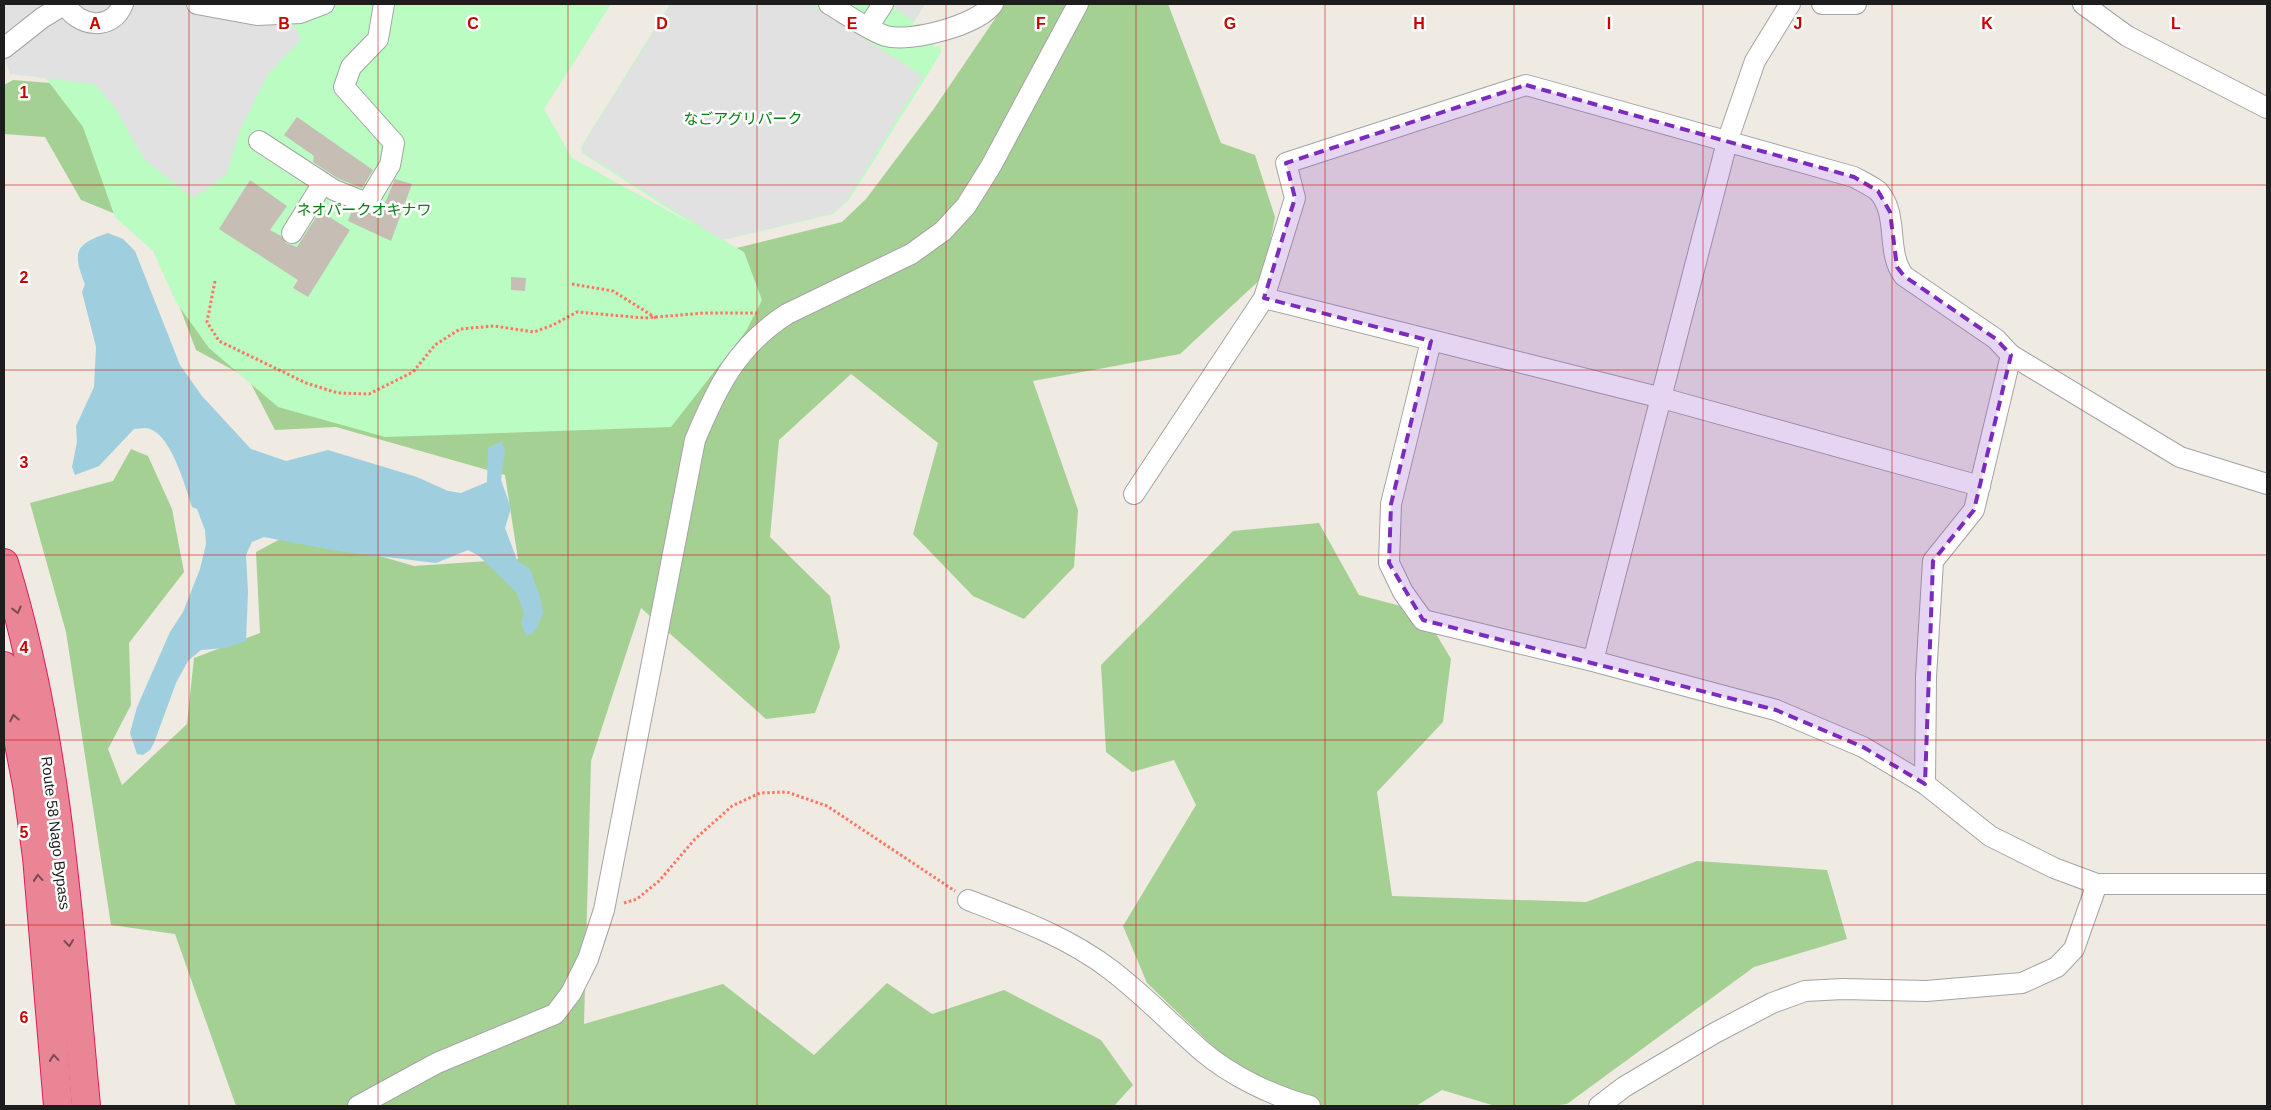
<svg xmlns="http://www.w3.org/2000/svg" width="2271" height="1110" viewBox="0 0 2271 1110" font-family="Helvetica,'Noto Sans JP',sans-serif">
  <rect width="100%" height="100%" fill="#efeae2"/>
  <g fill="#a5d094">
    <polygon points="1005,4 1168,4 1221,143 1255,155 1275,217 1264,276 1180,354 1033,381 1078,510 1074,567 1024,619 973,596 913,534 938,443 851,374 779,440 770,537 830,596 840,647 815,713 766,719 641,608 591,761 584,1024 723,984 814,1055 887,983 932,1014 1004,990 1101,1040 1133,1085 1114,1106 236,1106 175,934 111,925 66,632 30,503 113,481 131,449 148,456 172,509 184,572 129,643 131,705 108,749 122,785 187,724 194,658 260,633 256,552 295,531 414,566 518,559 505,475 336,427 275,430 248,378 196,350 150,228 81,200 45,137 4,134 4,85 13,80 88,86 511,154 720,252 842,222 866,199 933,110"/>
    <polygon points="1319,523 1359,595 1423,612 1451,659 1443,722 1377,792 1392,896 1586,902 1697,861 1827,870 1847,939 1754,967 1567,1104 1552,1106 1495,1106 1442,1090 1416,1106 1275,1106 1147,983 1123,926 1196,805 1174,760 1132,772 1106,752 1101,665 1233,531"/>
  </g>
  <polygon fill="#bbfcc2" points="4,4 611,4 544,109 572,158 694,225 582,153 581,147 670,4 925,4 912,25 923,23 935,47 940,45 941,53 849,200 833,214 723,240 744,252 762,300 746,331 671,427 385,437 278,407 209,348 176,302 153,251 115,217 83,127 48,81 4,31"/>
  <g fill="#e1e1e1">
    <polygon points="4,4 285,4 301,39 268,74 239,132 227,174 193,198 145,160 113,105 95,84 10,74 4,56"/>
    <polygon points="671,4 810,4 923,76 847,200 837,210 829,214 722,240 583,152 582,147"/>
    <polygon points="891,4 925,4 914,21 890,5"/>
  </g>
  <path fill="#9fcfdf" d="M108,233L123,239L135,251L180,365L202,396L251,449L286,461L328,450L417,477L448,491L461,493L487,482L488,448L502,441L505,451L501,480L511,508L505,528L517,560L530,569L541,600L543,613L538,626L533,633L526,636L521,622L524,613L516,592L479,556L468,550L436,563L337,551L264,537L252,542L246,555L248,592L246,641L226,648L201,650L188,661L176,683L154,743L150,750L143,755L137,754L130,733L137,707L170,632L183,612L200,569L206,544L205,530L197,509L192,507C185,486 172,437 150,429C145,427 139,429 134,429L99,466L75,475L72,467L77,442L76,426L94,387L96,347L82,292L85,284C72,252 75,244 108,233Z"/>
  <g fill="#c6bdb5">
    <polygon points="297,117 373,170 362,188 339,179 319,166 313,162 314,156 284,135"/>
    <polygon points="395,179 412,184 391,241 348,221 352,210 363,214 373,213 380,215"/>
    <polygon points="250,180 287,206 270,230 281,236 286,243 297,247 320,211 350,230 308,297 293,288 298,280 219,229"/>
    <polygon points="511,277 526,278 525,291 511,290"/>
  </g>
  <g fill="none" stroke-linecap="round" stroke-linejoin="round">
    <defs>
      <g id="minor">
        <path d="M65,4C78,27 112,32 123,4"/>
        <polyline points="197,4 257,15 300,13 324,4"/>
        <path d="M829,4C843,12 871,32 886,36C910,43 978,25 993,4"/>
        <polyline points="1822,4 1856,4"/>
        <polyline points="2083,4 2127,36 2267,108"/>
        <polyline points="868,27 883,4"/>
        <polyline points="4,48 42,18 65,4"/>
        <polyline points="259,141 334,190 367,203 390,165 394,143 344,87 351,67 378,39 384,4"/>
        <polyline points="292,233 323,183"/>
        <polyline points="1264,298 1662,398 1980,486"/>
        <polyline points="1431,341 1391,504 1389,563 1403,592 1423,620 1593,661 1776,710 1863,747 1925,784 1990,836 2054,868 2097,884 2267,884"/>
        <path d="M1134,494L1264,298L1295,198L1286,163L1526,85L1854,177C1861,181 1872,186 1878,191C1900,215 1885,252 1904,276L1996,339L2011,355L2180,457L2267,484"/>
        <polyline points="1593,661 1727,142 1755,61 1790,4"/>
        <polyline points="1925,784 1926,677 1933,561 1974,510 2011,355"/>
        <path d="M968,900C1018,919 1068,937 1111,970C1144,995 1171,1024 1202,1051C1231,1076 1273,1096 1310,1106"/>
        <path d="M358,1106L437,1063L555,1014L571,993L588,959L604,910L695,440C717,387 737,346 787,314L911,254L943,231L966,206L991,166L1078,4"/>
        <polyline points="1599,1106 1624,1087 1713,1034 1772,1003 1805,991 1843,989 1926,991 2022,983 2057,967 2074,949 2097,884"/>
      </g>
      <g id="highway">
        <path d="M4,563C58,738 69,925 86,1106"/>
        <polyline points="4,666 27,785 37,857 58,1106"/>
      </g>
    </defs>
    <use href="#minor" stroke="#a4a4a4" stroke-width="22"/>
    <use href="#highway" stroke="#e01b5c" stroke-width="30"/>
    <g stroke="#ff7562" stroke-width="3" stroke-dasharray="2.5 2.5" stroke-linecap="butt">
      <polyline points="215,281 207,322 219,341 306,383 338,393 369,394 413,372 435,345 460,329 494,326 534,332 553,325 577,312 645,318 704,313 757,313"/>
      <polyline points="572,284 613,291 656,318"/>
      <polyline points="624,903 637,899 659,881 695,839 732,806 760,793 787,792 827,806 955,891"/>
    </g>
    <use href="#minor" stroke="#fff" stroke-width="20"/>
    <use href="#highway" stroke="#ea8596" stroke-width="28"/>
  </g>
  <defs><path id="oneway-chevron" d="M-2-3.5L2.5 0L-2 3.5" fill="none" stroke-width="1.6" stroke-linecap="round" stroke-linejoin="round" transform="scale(1.25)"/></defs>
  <g stroke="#794c53">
    <use href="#oneway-chevron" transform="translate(17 610) rotate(76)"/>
    <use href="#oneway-chevron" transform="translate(14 718) rotate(-101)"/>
    <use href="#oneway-chevron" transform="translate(38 878) rotate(-95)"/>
    <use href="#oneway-chevron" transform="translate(69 943) rotate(84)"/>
    <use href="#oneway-chevron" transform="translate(54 1058) rotate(-95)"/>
  </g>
  <path fill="#7b2cbf" fill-opacity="0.2" stroke="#7b2cbf" stroke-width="4" stroke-dasharray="10 6" stroke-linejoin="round" d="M1526,85L1854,177L1878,191L1890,212L1897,267L1904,276L1996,339L2011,355L1974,510L1933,561L1925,784L1863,747L1776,710L1423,620L1389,563L1391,504L1431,341L1264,298L1295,198L1286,163Z"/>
  <path fill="none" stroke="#c90300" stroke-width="1" stroke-opacity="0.55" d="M189,4V1106M378,4V1106M568,4V1106M757,4V1106M946,4V1106M1136,4V1106M1325,4V1106M1514,4V1106M1703,4V1106M1892,4V1106M2082,4V1106M4,185H2267M4,370H2267M4,555H2267M4,740H2267M4,925H2267"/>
  <g text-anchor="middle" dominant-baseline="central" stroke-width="5" stroke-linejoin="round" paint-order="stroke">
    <g font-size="15" fill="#067f12" stroke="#fff">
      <text x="743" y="118">なごアグリパーク</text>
      <text x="364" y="209">ネオパークオキナワ</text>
    </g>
    <g font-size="15" fill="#1d1d1d" stroke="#fff">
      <text transform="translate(56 833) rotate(83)">Route 58 Nago Bypass</text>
    </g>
  </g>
  <g font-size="16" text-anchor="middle" font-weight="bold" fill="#c90300" stroke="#fff" stroke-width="5" stroke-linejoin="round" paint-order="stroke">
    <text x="95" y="29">A</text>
    <text x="284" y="29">B</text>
    <text x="473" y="29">C</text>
    <text x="662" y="29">D</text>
    <text x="852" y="29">E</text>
    <text x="1041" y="29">F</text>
    <text x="1230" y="29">G</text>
    <text x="1419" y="29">H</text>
    <text x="1609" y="29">I</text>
    <text x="1798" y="29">J</text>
    <text x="1987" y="29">K</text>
    <text x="2176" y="29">L</text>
    <text x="24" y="98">1</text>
    <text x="24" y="283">2</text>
    <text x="24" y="468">3</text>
    <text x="24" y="653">4</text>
    <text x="24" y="838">5</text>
    <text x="24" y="1023">6</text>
  </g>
  <rect width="2271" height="1110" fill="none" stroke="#1d1d1d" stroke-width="10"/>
</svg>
